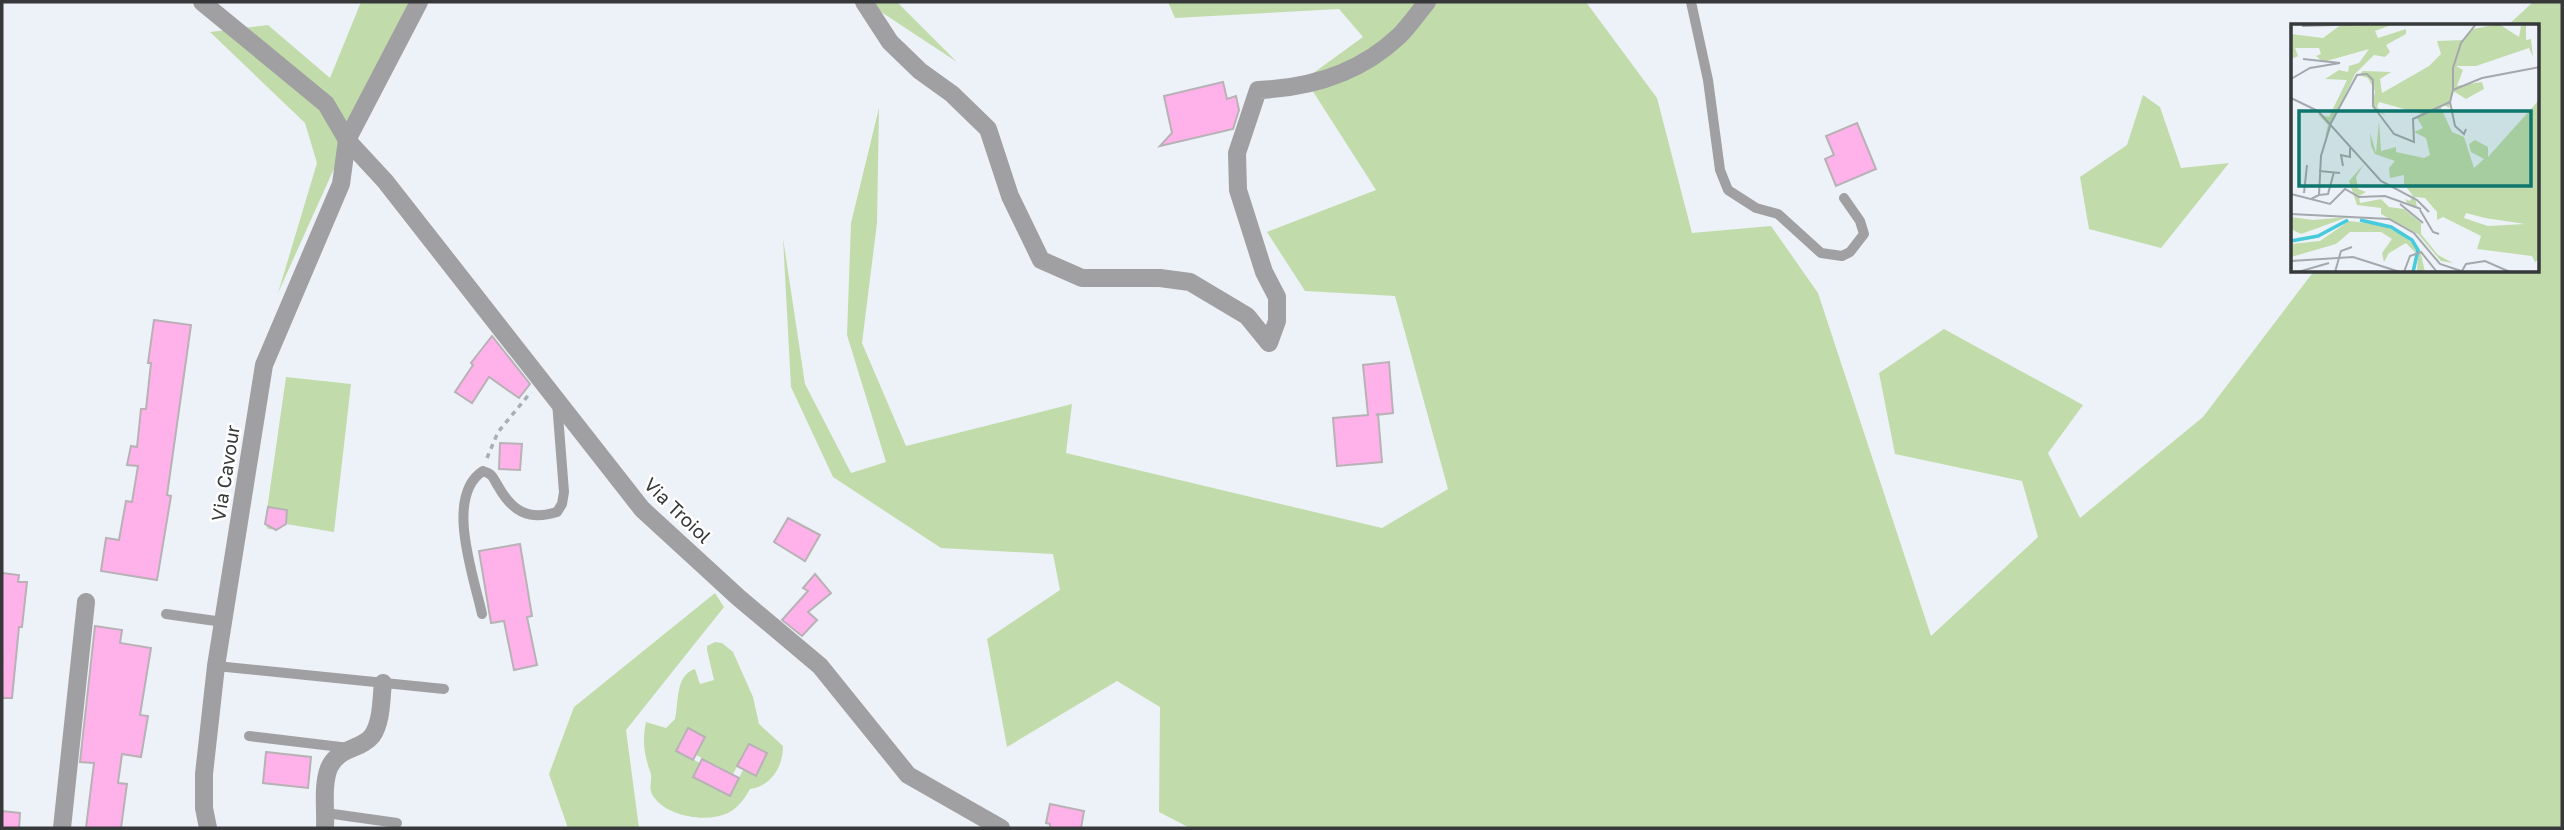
<svg xmlns="http://www.w3.org/2000/svg" width="2564" height="830" viewBox="0 0 2564 830" font-family="'Golos Text',sans-serif">
  <rect width="100%" height="100%" fill="#edf2f8"/>
  <g fill="#c1dcaa" fill-rule="evenodd">
    <polygon points="361,2 409,2 278,293 317,163 305,123 210,32 268,25 330,78"/>
    <polygon points="866,2 897,2 957,62"/>
    <polygon points="1168,2 1586,2 1657,98 1692,233 1771,226 1818,293 1931,636 2038,537 2022,481 1895,454 1879,373 1944,329 2083,405 2048,453 2080,518 2203,417 2314,271 2538,271 2538,26 2507,26 2533,2 2562,2 2562,828 1190,828 1159,812 1160,707 1117,681 1007,747 987,639 1060,590 1053,554 941,548 833,477 791,387 783,238 805,384 851,473 886,462 847,335 851,223 879,108 877,223 862,343 906,446 1072,404 1066,453 1382,528 1448,489 1395,296 1305,291 1267,232 1376,190 1305,79 1363,37 1339,9 1175,18"/>
    <polygon points="2143,95 2160,107 2181,168 2229,163 2161,248 2089,229 2080,177 2127,145"/>
    <path d="M286,377L351,384L334,532L286,524L285,526C279,526 276,530 268,529L265,524Z"/>
    <polygon points="715,593 724,607 626,730 639,828 568,828 549,774 574,707"/>
    <path d="M715,642L722,643L733,652L753,697L759,724L783,746C783,767 771,786 750,789C744,799 739,807 728,813C707,823 667,817 653,796C648,788 652,783 651,775C651,773 648,766 648,765C643,749 643,737 646,722L666,728L675,719C679,702 675,675 695,669L700,684L714,680L707,650V646ZM688,728L705,737L696,755L733,774L749,744L767,753L756,776L743,770L730,796L693,777L700,763L677,751Z"/>
  </g>
  <g fill="#ffb1e9" stroke="#b8b1b6" stroke-width="2">
    <polygon points="1223,82 1227,99 1236,96 1239,110 1233,129 1160,146 1172,133 1164,96"/>
    <polygon points="1857,123 1876,169 1836,186 1825,159 1834,155 1826,136"/>
    <polygon points="154,320 191,325 167,495 171,496 157,580 101,571 106,538 119,540 126,501 132,502 138,466 127,465 131,446 137,447 141,409 146,409 151,363 148,363"/>
    <polygon points="492,336 530,384 519,398 489,377 472,403 455,392 473,365 471,363"/>
    <polygon points="1389,362 1393,413 1376,415 1378,414 1382,462 1337,466 1333,418 1368,415 1363,365"/>
    <polygon points="500,443 522,444 520,470 499,469"/>
    <polygon points="268,507 287,510 286,524 276,530 265,524"/>
    <polygon points="788,518 820,535 805,561 774,542"/>
    <polygon points="520,544 532,616 527,617 537,665 514,670 504,621 491,623 479,551"/>
    <polygon points="2,573 19,575 18,582 27,582 22,627 19,627 12,698 2,698"/>
    <polygon points="815,574 831,593 808,612 817,620 802,636 782,620 808,591 803,588"/>
    <polygon points="95,626 122,630 120,643 151,648 140,715 148,716 141,757 122,754 118,783 127,784 121,828 86,828 94,763 80,762"/>
    <polygon points="688,728 705,737 693,760 676,751"/>
    <polygon points="749,744 767,753 756,776 737,766"/>
    <polygon points="266,752 311,757 308,788 263,783"/>
    <polygon points="702,759 739,778 730,796 693,777"/>
    <polygon points="1050,804 1084,811 1081,828 1050,828 1050,824 1046,823"/>
    <polygon points="2,811 20,813 19,828 2,828"/>
  </g>
  <g fill="none" stroke-linecap="round" stroke-linejoin="round">
    <polyline stroke="#aaadb2" stroke-width="3.5" stroke-dasharray="5 5" stroke-linecap="butt" points="487,458 498,432 531,392"/>
    <g stroke="#a09fa2" stroke-width="10">
      <polyline points="1691,2 1708,80 1720,170 1728,190 1756,208 1778,214 1821,253 1842,256 1850,252 1864,234 1860,221 1844,198"/>
      <polyline points="166,614 223,622"/>
      <path d="M482,614C474,577 444,496 483,471C493,474 493,478 498,486C512,511 528,521 557,512L562,504L564,492L557,402"/>
      <polyline points="216,666 444,689"/>
      <polyline points="249,736 349,748"/>
      <polyline points="326,813 397,823"/>
    </g>
    <g stroke="#a09fa2" stroke-width="18">
      <polyline points="202,2 326,104 347,140 385,181 642,509 739,598 820,666 908,775 1001,828"/>
      <path d="M864,2L890,42L920,71L952,94L988,129L1010,196L1041,260L1082,278H1160L1190,282L1247,316L1269,343L1277,321V297L1264,272L1238,190L1237,153L1258,90C1310,88 1360,73 1399,36C1409,26 1418,13 1427,2"/>
      <polyline points="62,828 86,602"/>
      <polyline points="208,828 204,808 204,774 216,666 264,365 341,184 347,140 419,2"/>
      <path d="M325,828C326,810 322,786 329,768C338,747 361,750 372,736C382,722 381,699 383,683"/>
    </g>
  </g>
  <g text-anchor="middle" dominant-baseline="central" stroke-width="5" stroke-linejoin="round" paint-order="stroke">
    <g font-size="19" fill="#36383a" stroke="#fff">
      <text transform="translate(225 473) rotate(-81)">Via Cavour</text>
      <text transform="translate(678 510) rotate(44)">Via Troiol</text>
    </g>
  </g>
  <g transform="translate(2291 24)">
    <rect width="248" height="248" fill="#edf2f8"/>
    <path d="M51,0H103L84,7L87,14L115,5V10L95,21L99,28L94,33L83,31L64,50L34,113L37,101L27,90L38,93L56,56L34,55L48,46L57,48L58,42L68,39L78,25L32,38L25,32L30,30L28,24H4L7,32L0,35V10L32,14ZM208,0L228,13L230,2L235,0V16L240,15L242,33L238,24L185,42H165L172,46L166,62L191,58L193,65L175,75L162,67L158,84L152,80L150,84L161,108L173,113L183,144L193,135L180,128L178,120L184,116L197,123V133L248,76V235L244,238L241,232L186,225L190,212L152,193L146,196V188L134,174L124,173L126,183L117,180L114,175L119,177L122,172L113,160V151L99,154L98,144L104,137L84,130L80,122L79,108L85,129L88,97L90,127L105,123V128L133,134L139,131L135,114L123,108L132,104L126,94L131,90L88,78L86,83L95,92L81,83L84,67L77,54L68,51L72,47L100,48L89,55L91,69L138,42L150,30L146,17L173,16L182,5ZM175,189L194,194L234,200L197,202L173,194ZM73,140L65,153L67,165L75,168L68,172L69,179L90,175L98,183L113,185L130,199V210L147,231L162,239L150,237L127,210L90,190V184L66,181L58,157ZM0,193L22,196L57,193L10,210L0,205ZM58,197L91,201L112,211L129,226L134,248H126L127,231L115,219L98,229L93,238L91,229L101,215L90,208H59L45,220L0,233V220L29,217Z" fill="#c1dcaa" fill-rule="evenodd"/>
    <path fill="none" stroke="#48cadd" stroke-width="3.5" d="M69,196L100,203L121,216L127,226L122,248M0,217L27,212L57,196"/>
    <path fill="none" stroke="#a4a8ac" stroke-width="2" d="M185,0L170,19L162,44V66L191,54L249,43M11,2L76,0M0,55L19,44L49,39L12,35M162,66L159,78L164,102L173,110L175,105M0,74L27,87L90,157L126,176L138,188M52,142L50,131L59,133V124M28,147L49,149M13,169L16,141M0,170L39,180L54,165L68,173L94,172L130,185M28,171L37,170L43,148M20,175L28,171L30,132L40,99L66,51L76,50L82,56V82L103,110L123,118L122,95L159,78M109,180L132,199M129,186L142,208L148,210M0,190L98,195L123,209L149,240L173,248M0,237L62,233L109,248M171,247L175,240L194,237L219,248M7,248L38,239M44,248L50,227L61,223M113,248L119,232L130,228L146,248"/>
    <path fill="#0f766e" fill-opacity="0.15" stroke="#0f766e" stroke-width="3.5" d="M8,87H240V162H8Z"/>
    <rect width="248" height="248" fill="none" stroke="#36383a" stroke-width="3.5"/>
  </g>
  <rect width="2564" height="830" fill="none" stroke="#36383a" stroke-width="7"/>
</svg>
